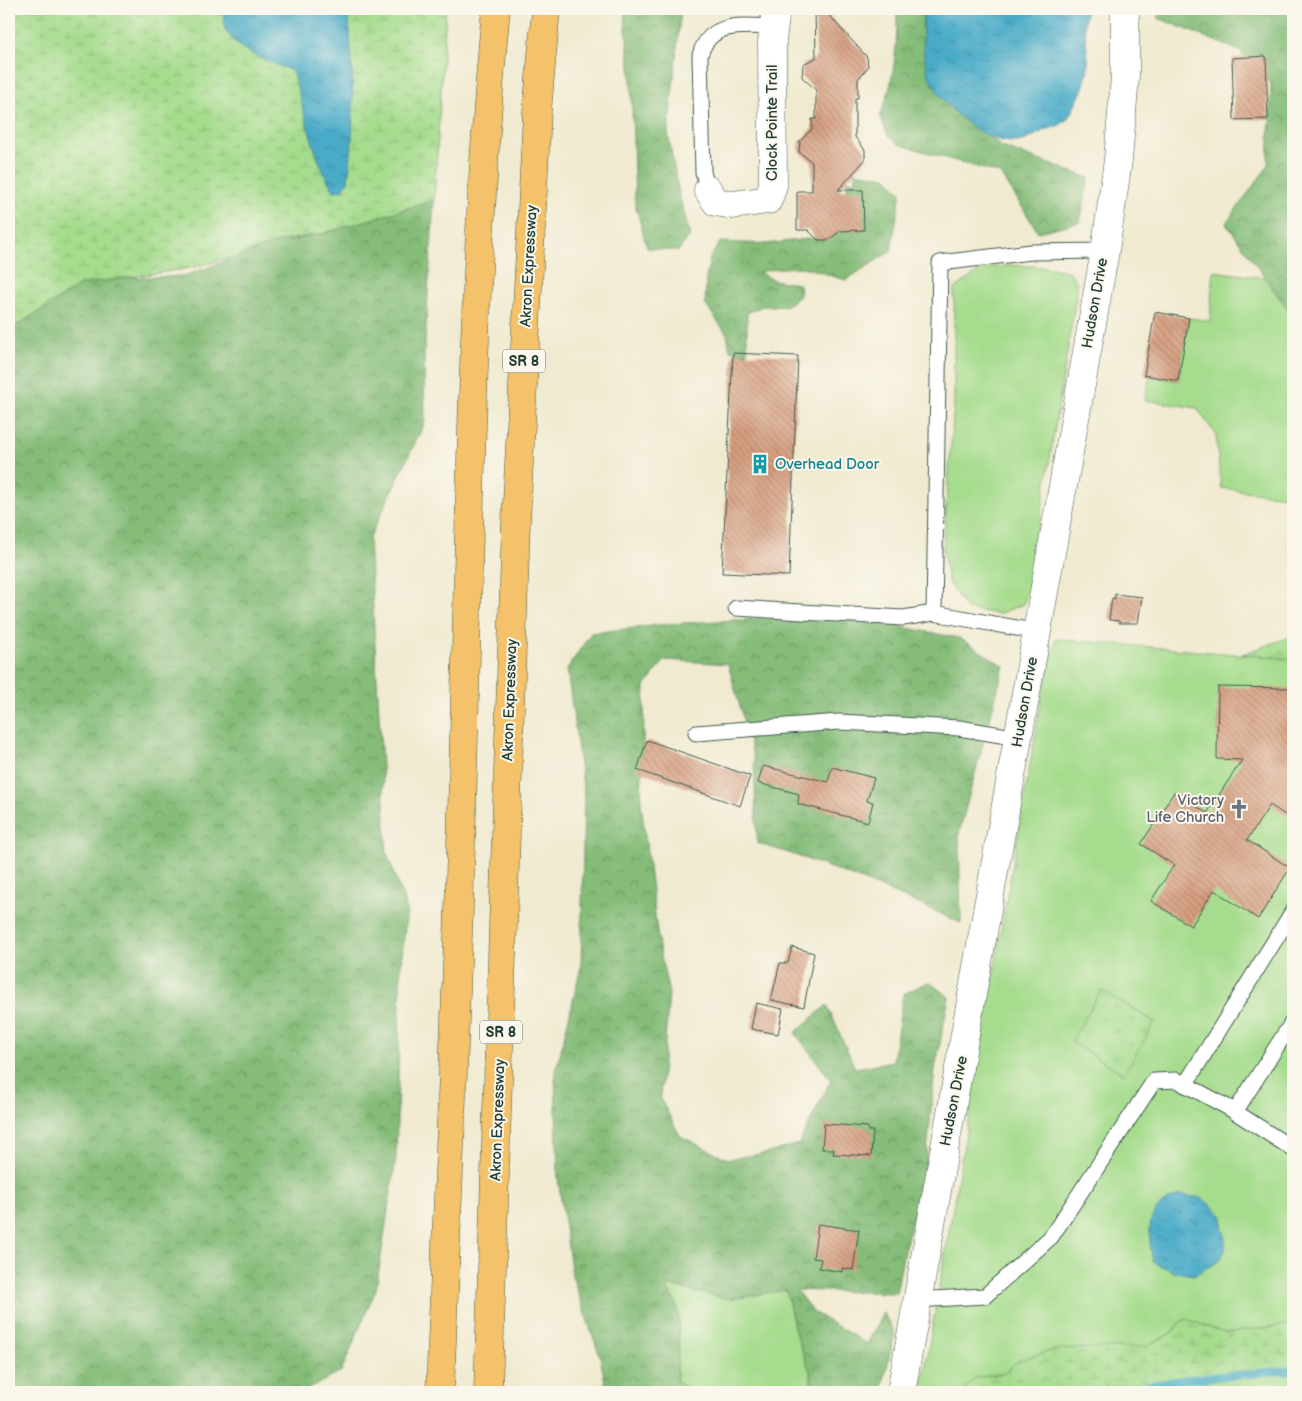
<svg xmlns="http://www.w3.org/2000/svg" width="1302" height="1401" viewBox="0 0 1302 1401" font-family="'Balsamiq Sans',sans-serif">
  <defs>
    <pattern id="forest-crowns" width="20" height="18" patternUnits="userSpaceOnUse" patternTransform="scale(1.25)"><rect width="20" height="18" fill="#84bc78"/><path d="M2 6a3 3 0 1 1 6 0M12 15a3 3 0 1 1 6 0" fill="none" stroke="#6b9a63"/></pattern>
    <pattern id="wetland-marsh" width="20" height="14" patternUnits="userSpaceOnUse" patternTransform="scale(1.25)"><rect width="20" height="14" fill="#a6dc8d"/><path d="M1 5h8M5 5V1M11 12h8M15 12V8" fill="none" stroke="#8ebe7a"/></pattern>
    <pattern id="park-tufts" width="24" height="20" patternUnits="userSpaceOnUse" patternTransform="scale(1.25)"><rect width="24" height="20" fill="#a6dc8d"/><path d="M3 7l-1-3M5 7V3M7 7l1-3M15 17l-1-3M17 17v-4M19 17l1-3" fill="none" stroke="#8ebe7a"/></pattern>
    <pattern id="water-ripples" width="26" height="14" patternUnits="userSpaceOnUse" patternTransform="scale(1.25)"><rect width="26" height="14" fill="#48abc8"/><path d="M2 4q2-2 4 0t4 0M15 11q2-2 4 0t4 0" fill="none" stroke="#3b8ca3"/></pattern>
    <pattern id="building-back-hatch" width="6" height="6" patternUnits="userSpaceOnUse" patternTransform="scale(1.25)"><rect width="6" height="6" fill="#d79f81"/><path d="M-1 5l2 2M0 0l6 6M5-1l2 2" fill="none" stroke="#ae836a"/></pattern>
  </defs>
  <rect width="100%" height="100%" fill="#fbf7ec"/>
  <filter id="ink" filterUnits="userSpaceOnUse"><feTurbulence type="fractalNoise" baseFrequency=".02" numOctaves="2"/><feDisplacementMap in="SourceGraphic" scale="10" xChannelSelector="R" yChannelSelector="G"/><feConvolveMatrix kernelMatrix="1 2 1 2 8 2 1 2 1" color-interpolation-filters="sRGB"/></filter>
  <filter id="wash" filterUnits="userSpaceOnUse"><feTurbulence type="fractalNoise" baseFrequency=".0096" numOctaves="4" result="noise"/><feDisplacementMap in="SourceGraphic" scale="20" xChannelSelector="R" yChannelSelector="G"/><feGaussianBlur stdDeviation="1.12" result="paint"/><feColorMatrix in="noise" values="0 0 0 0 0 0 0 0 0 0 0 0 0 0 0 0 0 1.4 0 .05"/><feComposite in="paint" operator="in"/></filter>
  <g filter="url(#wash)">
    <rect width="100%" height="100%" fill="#f0ead0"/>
    <g fill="#a6dc8d" stroke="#628c60">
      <polygon points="1012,265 1047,267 1070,272 1077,283 1077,291 1028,594 1023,604 999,614 966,609 948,582 943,550 954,405 954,289 982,269"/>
      <polygon points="1213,271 1280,280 1293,295 1293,497 1221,488 1216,435 1197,408 1145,400 1150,376 1178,381 1189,318 1210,321"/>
      <polygon points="1056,639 1293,659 1293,1392 921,1392 1042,696"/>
      <polygon points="665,1285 730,1299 786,1290 795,1331 811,1374 811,1392 695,1392 676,1382 679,1321 676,1303"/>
    </g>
    <g fill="url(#forest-crowns)" stroke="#527c56">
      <polygon points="624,9 681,9 668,134 679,194 690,236 678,251 647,248 635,204 631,78"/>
      <path d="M897,9H924L922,28L949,105C963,124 986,130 1002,147L1089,178L1080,222L1038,232L1001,174L898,144L888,135L880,116C895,83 897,45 897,9Z"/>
      <polygon points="1158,9 1293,9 1293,317 1226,223 1268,166 1271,84 1240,51 1158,18"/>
      <path d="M854,172L886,177L901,192L891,251L846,280C833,277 820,271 807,268C797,266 770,269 759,272L773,280L799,284L800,296L785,306H762L747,313V354L730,350L727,334L705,304L706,278L710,258L720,242L766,244L816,238L819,240H829L837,234V231L864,230L863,191L847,190V181H855Z"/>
      <polygon points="434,200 424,358 425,422 369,539 387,854 407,909 401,964 396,1159 376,1289 341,1372 301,1392 9,1392 9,330 82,284 122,278 184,276 273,244 321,234"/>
      <path d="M835,614L959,638L1004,666L959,833L961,923C894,892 827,864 757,843L754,758L728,664L665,660L645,686L641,803L659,947L669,994L660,1098L680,1136L728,1159L768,1153L799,1144L831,1080L795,1033L827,1005L855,1068L893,1061L903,994L929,982L949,997L935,1069L925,1173L904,1251L896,1293L796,1290L813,1312L867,1344L883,1313L895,1333L881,1392H811V1374L795,1331L786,1290L730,1299L665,1285L676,1303L679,1321L677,1382L695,1392H607L600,1357L572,1275L558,1179L555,1075L581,967L584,794L567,669L591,633L668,624Z"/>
    </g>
    <g fill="url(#wetland-marsh)" stroke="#628c60">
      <polygon points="9,9 446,9 434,200 321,234 280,241 235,257 185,269 82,284 9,330"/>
      <polygon points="1293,636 1293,659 1242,654"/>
      <polygon points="1186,1319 1225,1333 1293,1324 1293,1392 963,1392 975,1378 1005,1373 1017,1361 1035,1355 1060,1349 1146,1347 1173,1332 1179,1323"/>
    </g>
    <polygon fill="url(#park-tufts)" stroke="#628c60" points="1101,990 1155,1022 1124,1074 1071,1042"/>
    <g fill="url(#water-ripples)" stroke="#34747e">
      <path d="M224,9H348C353,67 356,124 348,182L343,190L334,191C311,155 306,112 292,71C270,62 237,52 225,29C223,23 224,15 224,9Z"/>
      <path d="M924,9H1087C1082,27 1086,39 1088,57C1090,78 1078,101 1068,118C1062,127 1051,127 1041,132C1033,136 1027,141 1017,142C983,145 938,103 928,73C922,52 922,30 924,9Z"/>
      <path d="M1181,1195L1202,1198L1223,1216L1222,1228L1226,1238L1225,1249L1220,1261L1194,1275L1174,1272L1153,1262C1147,1231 1145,1205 1181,1195Z"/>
    </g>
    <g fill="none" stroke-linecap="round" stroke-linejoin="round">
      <polyline stroke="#48abc8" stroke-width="8" points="1112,1392 1189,1379 1293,1370"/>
    </g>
    <g id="blocks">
      <g fill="url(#building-back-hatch)">
        <polygon points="815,9 823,9 867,57 868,67 858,79 858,98 855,98 855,137 865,150 865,160 838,190 863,190 864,230 840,231 829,240 818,240 808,230 797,230 797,191 812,191 812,162 799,152 800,141 812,129 812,119 816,119 816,90 802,77 803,64 816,58"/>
        <polygon points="1266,56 1268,119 1234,120 1232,58"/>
        <polygon points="1155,312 1189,318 1178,381 1144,375"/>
        <polygon points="733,353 798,356 789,576 722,573"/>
        <polygon points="1115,594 1142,597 1138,623 1119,623 1119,621 1109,620 1112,598 1115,599"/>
        <polygon points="1218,687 1293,688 1293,820 1270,805 1247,840 1290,868 1258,919 1214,890 1191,926 1151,901 1174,865 1141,844 1174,792 1207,813 1242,760 1217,759"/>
        <polygon points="647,740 750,776 740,806 637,770"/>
        <polygon points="763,766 828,782 832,767 874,778 867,801 873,802 868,822 798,804 799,794 758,783"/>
        <polygon points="792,947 814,953 804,1007 771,1000 780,963 788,963"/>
        <polygon points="756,1003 783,1009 778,1034 751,1029"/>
        <polygon points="824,1124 868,1127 868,1131 873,1131 871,1156 833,1154 834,1149 822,1149"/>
        <polygon points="818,1224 859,1230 853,1270 842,1268 842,1272 819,1268 821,1259 813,1258"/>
      </g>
    </g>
  </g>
  <g filter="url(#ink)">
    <use href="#blocks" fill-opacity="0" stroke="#3e574b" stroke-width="1"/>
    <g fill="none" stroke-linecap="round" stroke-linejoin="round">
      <defs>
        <g id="service">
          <path d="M708,190L703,172L700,55C710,20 744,26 773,27"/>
          <polyline points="736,608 903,618 934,613"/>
          <polyline points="1038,632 934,613 940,263 1031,252 1105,251"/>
          <polyline points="696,733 839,722 959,728 1019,738"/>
          <polyline points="1185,1085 1293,911"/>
          <polyline points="1235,1112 1293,1021"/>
          <polyline points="916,1300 985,1296 1051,1237 1154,1081 1177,1080 1229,1108 1293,1149"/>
        </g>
        <polyline id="minor" points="708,190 716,202 733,205 768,200 773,186 772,41 776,9"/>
        <polyline id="tertiary" points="901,1392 1105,251 1118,160 1125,77 1125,9"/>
        <g id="motorway">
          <path d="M440,1392C448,1186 458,980 463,773C470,518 472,263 496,9"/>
          <polyline points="488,1392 516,522 537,112 546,9"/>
        </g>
      </defs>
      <use href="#service" stroke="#3e574b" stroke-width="17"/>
      <use href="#minor" stroke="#3e574b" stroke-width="29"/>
      <use href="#tertiary" stroke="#3e574b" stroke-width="29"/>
      <use href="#motorway" stroke="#3e574b" stroke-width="29"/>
      <use href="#service" stroke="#fff" stroke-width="15"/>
      <use href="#minor" stroke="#fff" stroke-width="28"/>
      <use href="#tertiary" stroke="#fff" stroke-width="28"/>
      <use href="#motorway" stroke="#f3c26a" stroke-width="28"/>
    </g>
  </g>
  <defs>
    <symbol id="building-bare" viewBox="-9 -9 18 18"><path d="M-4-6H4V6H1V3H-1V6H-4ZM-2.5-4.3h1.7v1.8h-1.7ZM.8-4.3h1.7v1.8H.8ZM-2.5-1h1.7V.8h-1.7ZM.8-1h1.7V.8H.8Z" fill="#0f9aa8" stroke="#fbf7ec" stroke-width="2.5" paint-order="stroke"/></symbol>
    <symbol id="church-bare" viewBox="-9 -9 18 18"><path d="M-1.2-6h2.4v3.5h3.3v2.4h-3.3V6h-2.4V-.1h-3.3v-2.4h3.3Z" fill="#6b7280" stroke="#fbf7ec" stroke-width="2.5" paint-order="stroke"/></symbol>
  </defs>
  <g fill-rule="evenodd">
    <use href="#building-bare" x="746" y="450" width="28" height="28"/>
    <use href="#church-bare" x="1225" y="795" width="28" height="28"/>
  </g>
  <g text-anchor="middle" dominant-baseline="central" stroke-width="4" stroke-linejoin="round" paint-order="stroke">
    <g fill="#fbf7ec" stroke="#61756b" stroke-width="1">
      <rect x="503" y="349.5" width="42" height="23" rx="4"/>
      <rect x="480" y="1020.5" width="42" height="23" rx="4"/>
    </g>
    <g font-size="14" font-weight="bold" fill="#1f3d34">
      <text x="524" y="361">SR 8</text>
      <text x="501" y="1032">SR 8</text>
    </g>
    <g font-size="15" fill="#1f3d34" stroke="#fbf7ec">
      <text transform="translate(772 123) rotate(-90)">Clock Pointe Trail</text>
      <text transform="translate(529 266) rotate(-87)">Akron Expressway</text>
      <text transform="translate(1095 303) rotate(-80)">Hudson Drive</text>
      <text transform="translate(510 700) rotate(-88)">Akron Expressway</text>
      <text transform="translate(1025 702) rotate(-80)">Hudson Drive</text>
      <text transform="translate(954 1101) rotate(-79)">Hudson Drive</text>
      <text transform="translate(498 1120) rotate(-88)">Akron Expressway</text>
    </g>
    <g font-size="15" fill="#0d838f" stroke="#fbf7ec" text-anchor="start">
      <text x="775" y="464">Overhead Door</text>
    </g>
    <g font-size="15" fill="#5b616d" stroke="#fbf7ec" text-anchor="end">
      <text x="1224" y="800">Victory<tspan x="1224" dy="17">Life Church</tspan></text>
    </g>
  </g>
  <rect width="1302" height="1401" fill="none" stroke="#fbf7ec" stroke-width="30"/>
</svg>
